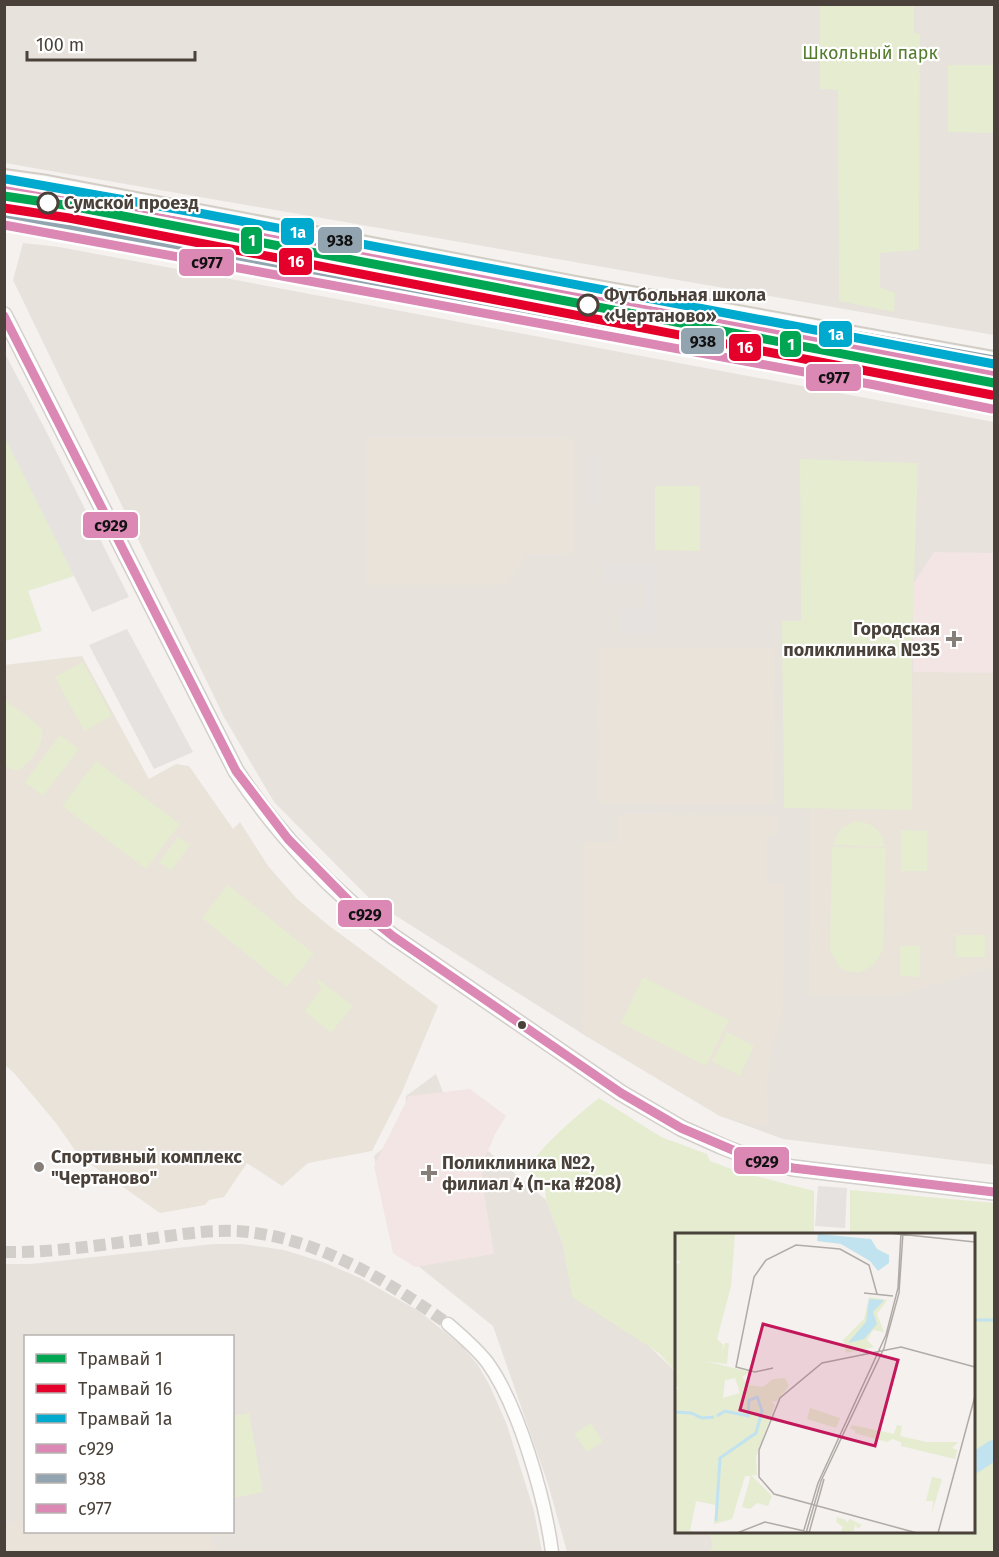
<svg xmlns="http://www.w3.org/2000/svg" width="999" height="1557" viewBox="0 0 999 1557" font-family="'Fira Sans',sans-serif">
  <rect width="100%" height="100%" fill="#f4f1ee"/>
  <g fill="#e7e2dc" fill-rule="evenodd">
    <polygon points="4,5 994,5 994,335 5,163"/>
    <polygon points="23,243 59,247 994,422 994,1165 783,1139 720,1116 586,1036 371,900 274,802 224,717 13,280"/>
    <polygon points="436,1074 455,1123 546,1200 563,1244 567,1267 676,1372 676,1532 710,1532 713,1547 709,1552 567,1552 548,1484 493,1326 397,1249 392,1240 374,1156 404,1130 406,1096"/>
    <path d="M213,1244H243L284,1250L323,1262L360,1278L419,1311L462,1346L478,1365L490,1386L507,1425L534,1511L542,1552H5V1264H31ZM26,1336H232V1532H26Z"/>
  </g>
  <g fill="#eae3da">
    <polygon points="367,438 574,438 574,554 527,554 504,585 367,585"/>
    <polygon points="600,647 775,648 774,804 599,803"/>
    <polygon points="82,656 149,779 176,764 189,766 233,829 240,822 268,866 297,899 328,925 438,1006 402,1092 372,1151 308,1163 282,1186 247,1163 224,1197 209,1200 205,1205 160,1213 79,1156 56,1123 14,1073 5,1065 4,665"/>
    <polygon points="913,672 994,673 994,966 900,995 809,995 810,809 912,809"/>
    <polygon points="618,814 778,815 778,836 767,837 767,884 784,884 783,1014 773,1042 767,1085 768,1127 720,1116 583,1034 584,842 617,842"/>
    <polygon points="25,1520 26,1532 211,1532 214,1552 5,1552 5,1523"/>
  </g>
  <g fill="#f2e5e4">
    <polygon points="934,552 994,553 994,673 913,672 913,584"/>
    <polygon points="470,1089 506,1116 495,1134 483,1162 482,1180 494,1254 415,1267 393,1253 374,1166 409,1096"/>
  </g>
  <g fill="#e5ecd0">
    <polygon points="820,5 914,5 914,33 920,34 919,250 880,253 880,287 895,293 894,312 839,301 838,90 820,89"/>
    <polygon points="948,65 994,65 994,133 948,132"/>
    <polygon points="4,429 74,576 28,591 42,631 5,641"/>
    <polygon points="800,459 918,463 912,640 912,810 784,808 782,621 801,621"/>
    <polygon points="655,486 700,486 700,551 655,550"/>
    <polygon points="83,662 112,716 84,731 55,677"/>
    <path d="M5,700C14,708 35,720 41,729C48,739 27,769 17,770C12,770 8,768 5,765Z"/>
    <polygon points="60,735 79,749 43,796 25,782"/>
    <polygon points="96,761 180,824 146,869 62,806"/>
    <path d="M855,821C872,822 882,830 885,847L833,845L840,829Z"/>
    <polygon points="901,830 927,831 927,871 901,871"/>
    <polygon points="178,837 190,845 171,871 159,862"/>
    <polygon points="832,847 886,848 883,950 874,965 859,973 843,970 837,964 830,949"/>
    <polygon points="228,885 314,954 287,987 202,918"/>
    <rect x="956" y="935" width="29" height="22"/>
    <polygon points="900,946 920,946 920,977 900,976"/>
    <polygon points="643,977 729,1020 706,1066 621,1023"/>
    <polygon points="319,980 353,1006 331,1033 304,1011 322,988 317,983"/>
    <polygon points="727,1032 754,1046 740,1076 712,1062"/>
    <path d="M599,1098L661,1137L707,1154L710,1161L739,1172L814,1191V1234H676V1372L659,1353L572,1297L563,1244L546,1200L545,1183L526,1170C545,1142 573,1119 599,1098Z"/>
    <polygon points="850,1190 994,1203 994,1552 709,1552 713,1547 710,1532 974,1532 974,1234 850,1234"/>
    <polygon points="249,1413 263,1492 233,1498 233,1416"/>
    <polygon points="591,1423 603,1442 587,1452 574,1434"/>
  </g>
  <g fill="#e6e2df">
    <polygon points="4,352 46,431 129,597 92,612 5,438"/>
    <polygon points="589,454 597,454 599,504 590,504"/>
    <polygon points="603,564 656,564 655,633 620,633 620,609 643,608 643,581 603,581"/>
    <polygon points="127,629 193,752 154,769 89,645"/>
    <polygon points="818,1186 847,1188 845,1228 815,1226"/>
  </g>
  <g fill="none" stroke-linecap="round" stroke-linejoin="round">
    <polyline stroke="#c1e2ef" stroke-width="3" points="974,1320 994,1320"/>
    <polyline stroke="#c1e2ef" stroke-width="20" points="974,1463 994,1450"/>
    <path stroke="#d2ceca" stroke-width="12" stroke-dasharray="12 6" stroke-linecap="butt" d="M4,1252C55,1253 105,1244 155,1238C181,1234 209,1230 237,1231C314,1236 387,1280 448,1324"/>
    <defs>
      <path id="minor" d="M448,1324C462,1336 476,1348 487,1362C519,1406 545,1499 552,1552"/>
      <path id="tertiary" d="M4,315L236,771C277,833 332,893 394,937L621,1093L681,1128L721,1146L754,1159L793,1168L994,1192"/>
      <g id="secondary">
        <polyline points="4,178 47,184 576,285 994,360"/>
        <polyline points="4,213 877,373 994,397"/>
        <path d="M824,364C842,361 852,344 837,331"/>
        <path d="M888,375C878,365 882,347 895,342"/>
      </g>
    </defs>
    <use href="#minor" stroke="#d2cfcc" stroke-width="15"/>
    <use href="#tertiary" stroke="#d2cfcc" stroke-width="18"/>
    <use href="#secondary" stroke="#d2cdc5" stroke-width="20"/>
    <use href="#minor" stroke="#fdfdfc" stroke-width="12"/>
    <use href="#tertiary" stroke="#fdfdfc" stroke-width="15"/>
    <use href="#secondary" stroke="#f7f4f1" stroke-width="16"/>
    <defs>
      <polyline id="bus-1" points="4,316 236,771 288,839 349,901 394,937 621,1093 681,1128 754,1159 793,1168 994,1192"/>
      <g id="bus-2">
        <polyline points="4,178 47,184 576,285 994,360"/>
        <polyline points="4,213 877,373 994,397"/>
      </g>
      <g id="bus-3">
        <polyline points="4,190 45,196 574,297 992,372"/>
        <polyline points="4,225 875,385 992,409"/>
      </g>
    </defs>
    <use href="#bus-1" stroke="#fff" stroke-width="14"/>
    <use href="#bus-2" stroke="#fff" stroke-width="14"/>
    <use href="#bus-3" stroke="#fff" stroke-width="14"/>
    <use href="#bus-1" stroke="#db88b4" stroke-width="9"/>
    <use href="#bus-2" stroke="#92a4b0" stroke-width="9"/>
    <use href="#bus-3" stroke="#db88b4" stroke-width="9"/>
    <defs>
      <polyline id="tram-1" points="4,196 71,206 994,383"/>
      <polyline id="tram-2" points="4,208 69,218 992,395"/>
      <polyline id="tram-3" points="6,179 204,214 994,364"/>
    </defs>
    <use href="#tram-1" stroke="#fff" stroke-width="14"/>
    <use href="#tram-2" stroke="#fff" stroke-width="14"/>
    <use href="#tram-3" stroke="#fff" stroke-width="14"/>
    <use href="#tram-1" stroke="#00a651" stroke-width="9"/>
    <use href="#tram-2" stroke="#e4002b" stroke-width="9"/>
    <use href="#tram-3" stroke="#00a9ce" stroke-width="9"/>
  </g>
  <g fill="#fff" stroke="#4a423a" stroke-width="3">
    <circle cx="48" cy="203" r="10"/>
    <circle cx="588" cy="305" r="10"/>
  </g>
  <g fill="#867f79" stroke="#fff" stroke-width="2">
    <path d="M951 630h6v6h6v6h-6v6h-6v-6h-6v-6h6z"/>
    <circle cx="39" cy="1167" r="6"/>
    <path d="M426 1164h6v6h6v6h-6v6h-6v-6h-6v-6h6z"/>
  </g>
  <circle fill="#4a423a" stroke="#fff" stroke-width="2" cx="522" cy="1025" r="5"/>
  <g text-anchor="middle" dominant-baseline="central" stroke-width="4.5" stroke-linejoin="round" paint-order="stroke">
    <g font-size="18" fill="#547c2d" stroke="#fff">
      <text x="870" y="53">Школьный парк</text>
    </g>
    <g font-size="18" font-weight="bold" fill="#4a423a" stroke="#fff" text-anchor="start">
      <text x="64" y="203">Сумской проезд</text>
      <text x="604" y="295">Футбольная школа<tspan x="604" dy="21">«Чертаново»</tspan></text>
    </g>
    <g font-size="18" font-weight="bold" fill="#4a423a" stroke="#fff" text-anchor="start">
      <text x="940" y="629" text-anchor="end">Городская<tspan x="940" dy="21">поликлиника №35</tspan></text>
      <text x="51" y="1157">Спортивный комплекс<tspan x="51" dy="21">"Чертаново"</tspan></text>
      <text x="442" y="1163">Поликлиника №2,<tspan x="442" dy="21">филиал 4 (п-ка #208)</tspan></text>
    </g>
  </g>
  <g transform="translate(675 1233)">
    <rect width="300" height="300" fill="#f4f1ee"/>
    <path d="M0,0H60L56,53L42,106L48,112L47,119L50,110H54L52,131L30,128L75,139L67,144L73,152L88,154L98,146L110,145L114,153L101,169L96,168L100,172L81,224L82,242L70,243L57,286L39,291L41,272L21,268L15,298L25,300H0V156L4,155L0,153V32L6,29L0,26ZM60,145L65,160L48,165L50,147ZM194,64L212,67L202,81L209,99L198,97L192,107L199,114L171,120L168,107L189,86ZM135,175L165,185L161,195L132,186ZM177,192L219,201L222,192L227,193L225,203L251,209H283L277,215L282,217L280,226L226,213V209L217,206L212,209L180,200V197L175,196ZM76,242L97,263L93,273L82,270L75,276L67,274ZM257,244L267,246L257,280L258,268H251ZM162,284L171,287V290L175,286L187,292L183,296L180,291L179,298L165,300L168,294L161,289Z" fill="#e5ecd0" fill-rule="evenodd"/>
    <path d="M143,1L196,6L202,16L214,22V30L203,38L195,28L166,11L142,8ZM194,66L209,67L198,79L202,91L189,106L173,110L191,89Z" fill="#c1e2ef"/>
    <path fill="none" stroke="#c1e2ef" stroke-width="3" d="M0,179L16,180L27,185L39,184M42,183L50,178L73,183L74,167L83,164M41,288L45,225L81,200L87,178L82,163"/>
    <path fill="none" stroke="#b0aba6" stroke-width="1.5" d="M214,0L300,9M189,60L218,63M98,135L80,139L61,134L79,44L91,27L121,12L165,16L194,32L202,61M62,300L90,289L138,300M128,300L143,250L211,102L223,55L226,0M131,300L146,248L209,115L224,60L228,0M134,300L149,246M242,300L99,261L84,244V217L105,165L147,130L226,114L300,134M263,300L300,163"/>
    <path fill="#c2185b" fill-opacity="0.15" stroke="#c2185b" stroke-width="3" d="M88,91L223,127L200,213L65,177Z"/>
    <rect width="300" height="300" fill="none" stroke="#4a423a" stroke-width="3"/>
  </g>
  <g stroke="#fff" stroke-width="2">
    <rect x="280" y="217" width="35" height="29" rx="6" fill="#00a9ce"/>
    <rect x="317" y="226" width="46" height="28" rx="6" fill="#92a4b0"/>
    <rect x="240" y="226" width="23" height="29" rx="6" fill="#00a651"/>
    <rect x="278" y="247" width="35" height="29" rx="6" fill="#e4002b"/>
    <rect x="178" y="248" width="57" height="29" rx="6" fill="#db88b4"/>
    <rect x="818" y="320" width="35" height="28" rx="6" fill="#00a9ce"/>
    <rect x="680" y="327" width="45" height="28" rx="6" fill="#92a4b0"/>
    <rect x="779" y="330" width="23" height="28" rx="6" fill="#00a651"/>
    <rect x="728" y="333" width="34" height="29" rx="6" fill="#e4002b"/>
    <rect x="805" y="363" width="57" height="29" rx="6" fill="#db88b4"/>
    <rect x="82" y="511" width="57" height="28" rx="6" fill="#db88b4"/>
    <rect x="337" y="899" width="56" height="29" rx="6" fill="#db88b4"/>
    <rect x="733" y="1146" width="57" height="29" rx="6" fill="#db88b4"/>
  </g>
  <g font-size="16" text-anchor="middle" font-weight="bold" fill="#fff">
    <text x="298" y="238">1а</text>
    <text x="252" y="246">1</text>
    <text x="296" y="267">16</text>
    <text x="836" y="340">1а</text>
    <text x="791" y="350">1</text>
    <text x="745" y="353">16</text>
  </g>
  <g font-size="16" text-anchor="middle" font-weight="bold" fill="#111">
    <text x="340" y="246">938</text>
    <text x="207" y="268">с977</text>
    <text x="703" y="347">938</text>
    <text x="834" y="383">с977</text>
    <text x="111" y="531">с929</text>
    <text x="365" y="920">с929</text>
    <text x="762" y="1167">с929</text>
  </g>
  <rect width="999" height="1557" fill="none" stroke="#4a423a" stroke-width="12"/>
  <rect x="24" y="1335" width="210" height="198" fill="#ffffff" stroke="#b7b3b0" stroke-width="1.5"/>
  <rect x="36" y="1354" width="30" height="9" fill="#00a651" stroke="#b7b3b0" stroke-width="1.5"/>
  <text x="78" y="1365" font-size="18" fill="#4a423a">Трамвай 1</text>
  <rect x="36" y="1384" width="30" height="9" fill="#e4002b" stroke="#b7b3b0" stroke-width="1.5"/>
  <text x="78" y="1395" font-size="18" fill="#4a423a">Трамвай 16</text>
  <rect x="36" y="1414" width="30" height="9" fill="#00a9ce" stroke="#b7b3b0" stroke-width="1.5"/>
  <text x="78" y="1425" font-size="18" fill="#4a423a">Трамвай 1а</text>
  <rect x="36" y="1444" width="30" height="9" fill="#db88b4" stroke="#b7b3b0" stroke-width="1.5"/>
  <text x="78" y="1455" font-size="18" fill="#4a423a">с929</text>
  <rect x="36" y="1474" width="30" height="9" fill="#92a4b0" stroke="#b7b3b0" stroke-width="1.5"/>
  <text x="78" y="1485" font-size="18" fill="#4a423a">938</text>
  <rect x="36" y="1504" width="30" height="9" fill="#db88b4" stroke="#b7b3b0" stroke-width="1.5"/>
  <text x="78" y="1515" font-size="18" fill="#4a423a">с977</text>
  <path d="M27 51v9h168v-9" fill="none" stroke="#4a423a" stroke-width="3"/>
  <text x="36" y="51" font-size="18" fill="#4a423a" stroke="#ffffff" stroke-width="4.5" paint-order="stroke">100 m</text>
</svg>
